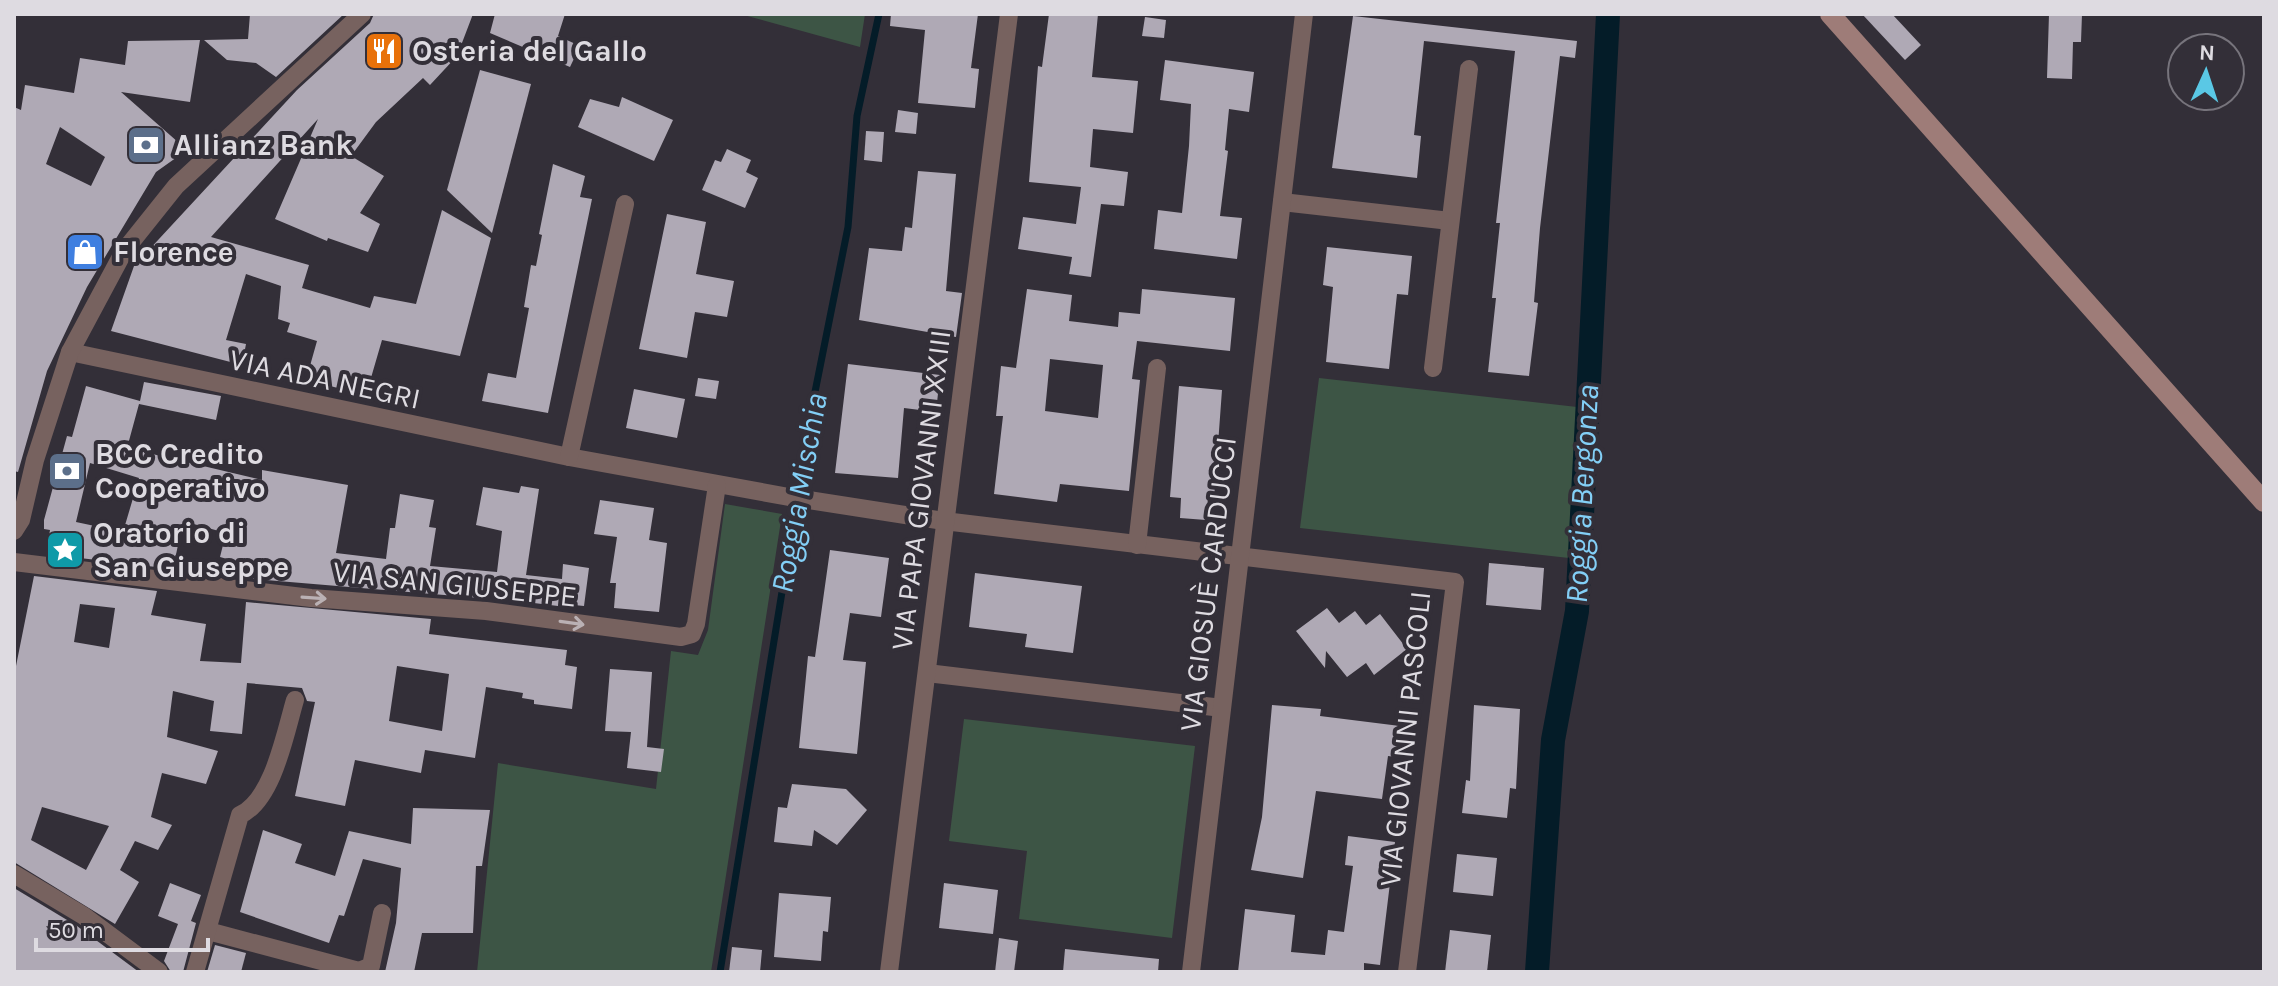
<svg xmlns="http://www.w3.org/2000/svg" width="2278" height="986" viewBox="0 0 2278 986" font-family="Karla,sans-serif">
  <rect width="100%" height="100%" fill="#332f38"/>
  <g fill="#3d5545">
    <polygon points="740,14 865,14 860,47"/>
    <polygon points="1319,378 1586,408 1578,559 1300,528"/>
    <polygon points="725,504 782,514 711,972 477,972 498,763 656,789 671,651 698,655 708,630"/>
    <polygon points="964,719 1195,746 1172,938 1019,919 1027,851 949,841"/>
  </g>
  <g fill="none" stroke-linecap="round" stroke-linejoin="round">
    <polyline stroke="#041c28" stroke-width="7" points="720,972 813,402 848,227 857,116 879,14"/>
    <polyline stroke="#041c28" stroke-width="24" points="1537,972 1553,740 1577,611 1608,14"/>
  </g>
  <g fill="#afa9b5" fill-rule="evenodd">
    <polygon points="250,14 344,14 276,77 256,63 227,60 204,40 248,39"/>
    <polygon points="374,14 473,14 457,56 430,85 423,78 376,122 351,156 384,176 360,213 380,224 368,252 328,238 327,241 275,219 318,119 211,237 309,265 302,288 370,308 374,296 416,304 442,210 491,238 460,356 382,340 366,395 306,380 317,341 287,332 290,323 278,319 281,286 246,274 226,340 246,344 242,365 111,331 134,266 297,90 370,23"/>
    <polygon points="495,14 565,14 558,36 580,46 570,67 490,33"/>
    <polygon points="891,14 978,14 971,68 979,69 975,108 918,103 925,30 890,26"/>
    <polygon points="1049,14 1098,14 1092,77 1138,81 1133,133 1093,129 1090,167 1128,172 1124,206 1101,204 1091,277 1069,274 1072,257 1018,249 1023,217 1076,224 1081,187 1029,182 1038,66 1042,67"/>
    <polygon points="1862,14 1892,14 1921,45 1905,60"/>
    <polygon points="2049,14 2082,14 2081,42 2073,42 2072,79 2047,78"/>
    <polygon points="1353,16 1577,41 1575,58 1560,56 1540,228 1534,302 1538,303 1529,376 1488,372 1496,298 1492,298 1500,223 1496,223 1515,51 1424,41 1414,135 1421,136 1417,178 1332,168"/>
    <polygon points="1145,17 1166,20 1164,38 1142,36"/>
    <path d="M200,40L190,102L121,92L187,150L156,172L87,287L47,371L18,472L14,471V107L21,110L25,85L74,93L80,58L125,65L128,41ZM60,127L105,157L91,186L46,164Z"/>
    <polygon points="1165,60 1254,72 1249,112 1229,109 1225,150 1228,151 1220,216 1242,218 1237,259 1154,249 1158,210 1182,213 1189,146 1191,104 1160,100"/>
    <polygon points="480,70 531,84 492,233 447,190"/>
    <polygon points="622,97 673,120 654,161 578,127 590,99 619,107"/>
    <polygon points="898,110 918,113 916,134 895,132"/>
    <polygon points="866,131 884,132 882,162 864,160"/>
    <polygon points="727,149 751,160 746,172 758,178 745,208 702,190 715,160 721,162"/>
    <polygon points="553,164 585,176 580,197 592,199 548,413 482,401 488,373 516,378 529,308 524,307 531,265 536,266 542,235 539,234"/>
    <polygon points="918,171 956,174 946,291 962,293 956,337 859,320 869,248 902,251 905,227 912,228"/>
    <polygon points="667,214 706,222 696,274 734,281 727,317 695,312 687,358 639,349"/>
    <polygon points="1327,247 1412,256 1408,295 1397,294 1389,369 1326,362 1333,287 1323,285"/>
    <path d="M1027,289L1072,295L1069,321L1118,327L1119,312L1140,314L1142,289L1235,298L1230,351L1137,341L1132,379L1140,380L1129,491L1060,484L1057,502L994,494L1003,416H996L1001,366L1016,368ZM1050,359L1103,365L1098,418L1045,411Z"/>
    <polygon points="848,364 940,375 936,412 904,408 898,478 835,473"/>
    <polygon points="698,378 719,381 716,399 695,396"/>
    <path d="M144,382L221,396L216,420L139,404L127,448L262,480V470L348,485L336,553L386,559L390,528H395L400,494L434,500L429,527L436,528L430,566L497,572L502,531L476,525L483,487L519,493L521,486L539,489L526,575L562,579L563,564L589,568L584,606L574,605V608L534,603L535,595L480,590V598L243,578L245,564L220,557L226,533L183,521L173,569L46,554L50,530L44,529V520L67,436L72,437L86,386L140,401ZM90,463L139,478L123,532L76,522Z"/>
    <polygon points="1179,386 1222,390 1214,499 1208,498 1206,520 1180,518 1181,498 1170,497"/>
    <polygon points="634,389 685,399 677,438 626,428"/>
    <polygon points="600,500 654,508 649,540 667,543 659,612 614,608 616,583 610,583 617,537 594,534"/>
    <polygon points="830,550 889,558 881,617 850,613 843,660 866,662 857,754 799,748 808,656 815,657"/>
    <polygon points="1489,563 1544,568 1541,610 1486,605"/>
    <polygon points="975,573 1082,586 1073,653 1025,647 1027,634 969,627"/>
    <path d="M34,576L157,591L151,615L206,624L200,661L241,663L246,602L431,619L429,634L567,650L565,665L577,667L572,709L534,704V700L522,698L523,693L486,687L475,758L425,750L421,773L355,760L345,806L295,796L315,702L307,701L302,688L247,683L242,734L210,731L214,701L173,691L167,737L218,751L206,784L162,773L151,817L172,825L158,850L135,841L120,870L139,882L115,924L14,862V676ZM80,604L115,608L109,648L74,642ZM397,666L449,674L442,731L389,721ZM42,807L109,826L86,870L31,840Z"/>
    <polygon points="1327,608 1339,623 1355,611 1366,625 1380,614 1407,649 1374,675 1366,663 1347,677 1326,651 1325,668 1296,631"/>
    <polygon points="610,669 652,672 647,747 664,749 661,772 627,768 631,732 605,731"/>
    <polygon points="1272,705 1321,709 1320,716 1400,726 1396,757 1388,756 1382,799 1316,791 1303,878 1251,870 1262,817"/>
    <polygon points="1474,705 1520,709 1516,789 1510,788 1507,818 1462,813 1466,780 1470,781"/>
    <polygon points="792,784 846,789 867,810 837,845 814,830 812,846 774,842 778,807 787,808"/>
    <polygon points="413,808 490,810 482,866 476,866 473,933 422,933 414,972 385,972 396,923 401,868 363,859 344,916 339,915 329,943 240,912 263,830 302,844 295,863 335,876 349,831 411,844"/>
    <polygon points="1348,836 1395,842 1380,965 1364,963 1364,972 1238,972 1245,909 1295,915 1291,952 1325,955 1328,930 1344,932 1353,866 1345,865"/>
    <polygon points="1457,854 1497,858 1493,896 1453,892"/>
    <polygon points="170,883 201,895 191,921 196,923 183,972 171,972 164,961 178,924 158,916"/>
    <polygon points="944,883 998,890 993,934 939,928"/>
    <polygon points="14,888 77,926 139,972 14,972"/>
    <polygon points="779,893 831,897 828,932 823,931 821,961 774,957"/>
    <polygon points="1450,930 1491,935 1487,972 1445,972"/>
    <polygon points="999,938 1018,941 1014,972 995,972"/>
    <polygon points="215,945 246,953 241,972 207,972"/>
    <polygon points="732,947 762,950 760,972 729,972"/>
    <polygon points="1065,949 1159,959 1158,972 1063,972"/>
  </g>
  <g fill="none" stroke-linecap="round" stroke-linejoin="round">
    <g stroke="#77625f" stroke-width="18">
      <polyline points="1282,202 1450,221"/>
      <polyline points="70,352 569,457 789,497 944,521 1455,582 1407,972"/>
      <polyline points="1433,368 1469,69"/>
      <polyline points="569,457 625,204"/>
      <polyline points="14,531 21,520 35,460 70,352 124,251 176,186 362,14"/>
      <polyline points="1137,545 1157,368"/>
      <polyline points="14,562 311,598 486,611 681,637 692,634 696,624 717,485"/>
      <polyline points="927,673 1222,708"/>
      <polyline points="14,874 84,916 159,972"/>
      <polyline points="208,931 359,971 371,966 382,913"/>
      <path d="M195,972L240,815C273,800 285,734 295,700"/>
      <polyline points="889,972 1009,14"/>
      <polyline points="1191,972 1304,14"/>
    </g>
    <polyline stroke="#9e7c78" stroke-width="20" points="1830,14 2264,502"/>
  </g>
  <defs><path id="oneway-shaft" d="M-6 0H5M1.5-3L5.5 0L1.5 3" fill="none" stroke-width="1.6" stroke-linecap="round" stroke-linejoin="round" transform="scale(2)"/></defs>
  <g stroke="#bab1b4">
    <use href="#oneway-shaft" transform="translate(314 598) rotate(4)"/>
    <use href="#oneway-shaft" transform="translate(572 623) rotate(8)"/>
  </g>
  <defs>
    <symbol id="restaurant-square" viewBox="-11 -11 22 22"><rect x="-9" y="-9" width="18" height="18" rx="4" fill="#e8710a" stroke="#332f38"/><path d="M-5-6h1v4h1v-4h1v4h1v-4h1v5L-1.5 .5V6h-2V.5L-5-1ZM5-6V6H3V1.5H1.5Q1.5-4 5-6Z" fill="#fff"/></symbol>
    <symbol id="bank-square" viewBox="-11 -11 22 22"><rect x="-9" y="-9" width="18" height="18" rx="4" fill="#5c6f8a" stroke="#332f38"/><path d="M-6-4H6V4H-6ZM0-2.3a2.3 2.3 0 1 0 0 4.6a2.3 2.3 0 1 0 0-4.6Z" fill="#fff"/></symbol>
    <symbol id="shop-square" viewBox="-11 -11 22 22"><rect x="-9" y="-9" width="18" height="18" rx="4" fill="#3f7fe0" stroke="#332f38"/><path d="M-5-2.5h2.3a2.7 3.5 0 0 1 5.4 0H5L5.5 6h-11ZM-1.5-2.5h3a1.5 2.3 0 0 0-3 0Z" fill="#fff"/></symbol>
    <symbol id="sight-square" viewBox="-11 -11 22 22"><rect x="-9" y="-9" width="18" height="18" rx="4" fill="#0f9aa8" stroke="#332f38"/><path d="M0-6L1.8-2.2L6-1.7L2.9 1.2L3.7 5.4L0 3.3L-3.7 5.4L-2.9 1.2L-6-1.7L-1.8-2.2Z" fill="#fff"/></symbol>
  </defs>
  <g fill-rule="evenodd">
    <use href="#restaurant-square" x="362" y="29" width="44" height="44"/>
    <use href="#bank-square" x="124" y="123" width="44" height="44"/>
    <use href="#shop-square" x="63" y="230" width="44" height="44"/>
    <use href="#bank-square" x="45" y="449" width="44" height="44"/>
    <use href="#sight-square" x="43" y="528" width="44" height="44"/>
  </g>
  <g text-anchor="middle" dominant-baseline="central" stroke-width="8" stroke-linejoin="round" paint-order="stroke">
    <g font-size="30" font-weight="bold" fill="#dedbe1" stroke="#332f38" text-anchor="start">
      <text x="412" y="51">Osteria del Gallo</text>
      <text x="174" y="145">Allianz Bank</text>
      <text x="113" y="252">Florence</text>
      <text x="95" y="454">BCC Credito<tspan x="95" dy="34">Cooperativo</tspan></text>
      <text x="93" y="533">Oratorio di<tspan x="93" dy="34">San Giuseppe</tspan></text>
    </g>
    <g font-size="30" fill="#dedbe1" stroke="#332f38">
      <text transform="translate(325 379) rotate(12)">VIA ADA NEGRI</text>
      <text transform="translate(921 490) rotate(-83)">VIA PAPA GIOVANNI XXIII</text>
      <text transform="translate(455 584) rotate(6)">VIA SAN GIUSEPPE</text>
      <text transform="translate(1208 584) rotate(-83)">VIA GIOSUÈ CARDUCCI</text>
      <text transform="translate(1405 739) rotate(-84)">VIA GIOVANNI PASCOLI</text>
    </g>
    <g font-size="32" font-style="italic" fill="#83cff6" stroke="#332f38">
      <text transform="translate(799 493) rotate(-80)">Roggia Mischia</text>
      <text transform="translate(1582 494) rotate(-87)">Roggia Bergonza</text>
    </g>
  </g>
  <rect width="2278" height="986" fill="none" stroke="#dedbe1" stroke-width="32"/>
  <g transform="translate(2206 72) rotate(3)"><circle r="38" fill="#332f38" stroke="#77747c" stroke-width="2"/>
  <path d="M0-6L14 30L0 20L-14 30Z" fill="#5ac8e5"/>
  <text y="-12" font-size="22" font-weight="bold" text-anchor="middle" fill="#dedbe1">N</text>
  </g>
  <path d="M36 938v12h172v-12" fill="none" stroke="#dedbe1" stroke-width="4"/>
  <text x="48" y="938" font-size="24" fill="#dedbe1" stroke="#332f38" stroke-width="6" paint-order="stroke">50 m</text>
</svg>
